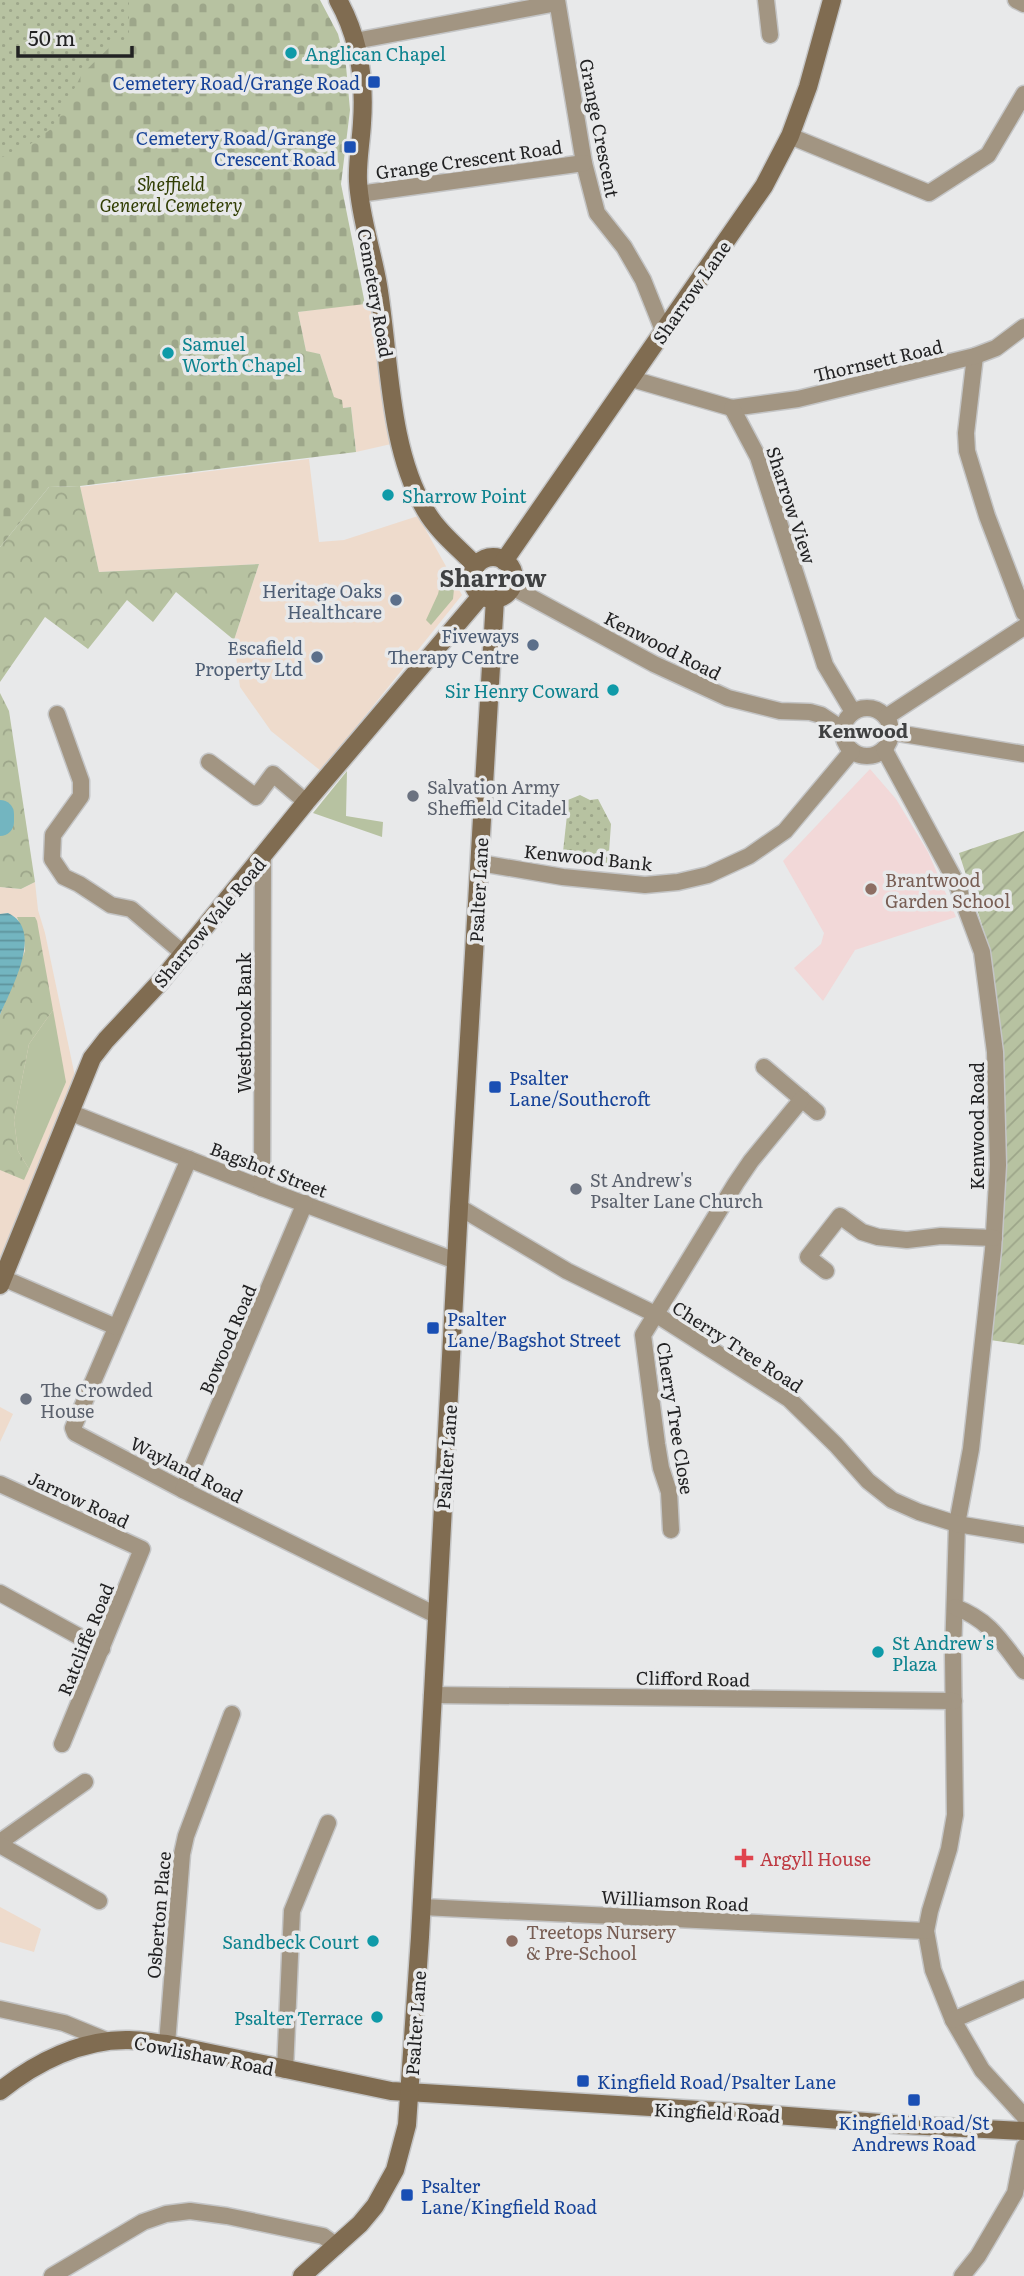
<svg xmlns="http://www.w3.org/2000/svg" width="1024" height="2276" viewBox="0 0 1024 2276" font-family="Literata,serif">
  <defs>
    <pattern id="forest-crowns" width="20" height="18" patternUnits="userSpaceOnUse" patternTransform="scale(1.75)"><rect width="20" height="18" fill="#b7c2a1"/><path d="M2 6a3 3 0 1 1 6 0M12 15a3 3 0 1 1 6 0" fill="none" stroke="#9da68a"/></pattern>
    <pattern id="cemetery-stones" width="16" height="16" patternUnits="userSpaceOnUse" patternTransform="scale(1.75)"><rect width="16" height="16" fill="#b7c2a1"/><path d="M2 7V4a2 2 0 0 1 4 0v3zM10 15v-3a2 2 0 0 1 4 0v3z" fill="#9da68a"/></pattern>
    <pattern id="park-dots" width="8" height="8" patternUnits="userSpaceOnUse" patternTransform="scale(1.75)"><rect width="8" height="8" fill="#b7c2a1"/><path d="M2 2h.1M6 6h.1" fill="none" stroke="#9da68a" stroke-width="1.8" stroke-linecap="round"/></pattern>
    <pattern id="garden-furrows" width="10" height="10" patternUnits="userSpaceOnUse" patternTransform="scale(1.75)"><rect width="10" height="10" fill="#b7c2a1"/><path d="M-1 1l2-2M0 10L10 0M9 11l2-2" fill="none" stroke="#9da68a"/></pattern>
    <pattern id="water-rules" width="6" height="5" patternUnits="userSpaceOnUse" patternTransform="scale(1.75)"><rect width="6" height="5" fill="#73b5c0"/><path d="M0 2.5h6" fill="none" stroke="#5e939c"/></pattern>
  </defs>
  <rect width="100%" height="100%" fill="#e8e9ea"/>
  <g fill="#eedbcc">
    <polygon points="380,301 400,442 356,452 351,407 343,408 334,398 320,354 306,352 298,312"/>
    <polygon points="309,459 319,542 344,540 418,516 462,595 321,771 271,731 240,687 234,640 259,564 99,572 80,487"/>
    <polygon points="35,882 38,910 45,933 77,1086 0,1292 0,887 21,889"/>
    <polygon points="0,1407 13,1414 0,1442"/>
    <polygon points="0,1907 41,1929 34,1952 0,1942"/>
  </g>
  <polygon fill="#f2d8d8" points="870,769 896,799 928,852 956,917 855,950 823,1001 794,968 821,944 824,933 783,861"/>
  <g fill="#b7c2a1">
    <polygon points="443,573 447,573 454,589 453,599 431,625 426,620 438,594"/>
    <polygon points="347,771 346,816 383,822 382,837 313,813"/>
    <polygon points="53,1010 66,1082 29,1169 18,1151 14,1120 29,1044"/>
  </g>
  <g fill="url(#forest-crowns)">
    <polygon points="80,486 99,572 259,564 234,640 176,592 153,622 127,600 88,649 45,617 0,682 0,547 49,487"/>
    <polygon points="0,693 9,711 35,882 21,889 0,887"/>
    <polygon points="17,917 35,917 37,921 53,1010 29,1044 14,1120 18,1151 29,1169 24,1180 0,1170 0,1015 25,951 24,935"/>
  </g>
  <polygon fill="url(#cemetery-stones)" points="0,0 320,0 338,34 346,66 350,110 341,184 365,304 298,312 306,351 320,354 334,397 342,400 343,408 351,407 356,452 80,486 49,487 0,547"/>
  <g fill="url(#park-dots)">
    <polygon points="0,0 129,0 129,43 114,43 82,74 54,127 26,147 0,158"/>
    <polygon points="580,795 590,800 598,799 611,824 608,866 562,861 567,815 558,804"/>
  </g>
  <polygon fill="url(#garden-furrows)" points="1024,831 1024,1345 990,1340 1007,1146 989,947 959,853"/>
  <path fill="url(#water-rules)" d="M8,913C45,930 11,989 0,1015V914Z"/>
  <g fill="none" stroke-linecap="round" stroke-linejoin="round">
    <polyline stroke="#73b5c0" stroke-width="28" points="0,814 0,822"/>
    <defs>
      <g id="street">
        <polyline points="557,0 584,163 597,213 624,247 643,280 663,330"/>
        <polyline points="766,0 770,35"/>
        <polyline points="1016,0 1024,4"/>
        <polyline points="355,41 557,3"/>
        <polyline points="790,136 929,193 988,155 1024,94"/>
        <polyline points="359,194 584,163"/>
        <polyline points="975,356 966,433 967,451 987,516 1024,613"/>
        <polyline points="632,379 732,408 798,399 975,356 996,348 1024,327"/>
        <polyline points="732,408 758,457 825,665 853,712"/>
        <polyline points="512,587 654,664 728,698 780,711 810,712 821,715 842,729"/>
        <circle cx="867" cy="732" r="24"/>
        <polyline points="57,714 81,781 81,796 53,835 52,859 64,877 79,884 111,905 131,909 184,954"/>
        <polyline points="886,717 1024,627"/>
        <polyline points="891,732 1024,754"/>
        <polyline points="884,749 956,882 982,952 995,1052 998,1165 993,1250 971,1449 957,1524 953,1655 955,1815 949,1849 930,1911 926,1931 933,1970 953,2020 982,2070 1024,2116"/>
        <polyline points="209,762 256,797 273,774 306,802"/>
        <polyline points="480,863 563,877 645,885 678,882 708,875 749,856 785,831 852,751"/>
        <polyline points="764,1067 817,1112"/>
        <polyline points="69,1112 262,1188 456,1261"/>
        <polyline points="189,1159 73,1428 75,1433 183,1490 436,1615"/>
        <polyline points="262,1188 263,857"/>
        <polyline points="459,1207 567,1271 657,1315 789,1399 836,1445 868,1481 892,1500 919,1512 957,1524 1024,1535"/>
        <polyline points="826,1271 808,1257 840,1216 862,1232 878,1237 907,1240 941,1236 994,1238"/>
        <polyline points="3,1278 116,1327"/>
        <polyline points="0,1484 142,1549 62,1744"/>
        <polyline points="183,1490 305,1203"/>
        <polyline points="671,1530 669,1492 661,1468 657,1444 643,1335 736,1183 751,1161 802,1099"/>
        <polyline points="0,1593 102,1649"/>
        <path d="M955,1607C991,1621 1001,1641 1024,1671"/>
        <polyline points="432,1695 954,1701"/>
        <polyline points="0,1842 85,1782"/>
        <polyline points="0,1845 99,1901"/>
        <polyline points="422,1907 926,1931"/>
        <polyline points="0,2009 64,2023 108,2041"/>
        <polyline points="953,2020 1024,1989"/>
        <polyline points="167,2044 182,1854 186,1836 232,1714"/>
        <polyline points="285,2070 292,1911 328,1823"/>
        <polyline points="52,2276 143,2222 166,2214 190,2211 227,2216 323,2236 337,2246"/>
        <polyline points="962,2276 978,2256 1015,2193 1024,2147"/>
      </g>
      <g id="secondary">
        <path d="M338,0C359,37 365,81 362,123C361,142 357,162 358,181C360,217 372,250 378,285C390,357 388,448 426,511C438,532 460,549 476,566"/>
        <circle cx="493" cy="578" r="21"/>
        <polyline points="504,561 764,186 790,136 808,87 832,0"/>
        <polyline points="0,1285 92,1058 106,1040 161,981 306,802 481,596"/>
        <path d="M0,2091C36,2062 82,2039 129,2040C142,2040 154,2043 167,2044L391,2091L748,2113L906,2125L1024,2131"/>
        <polyline points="302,2276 360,2224 375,2206 395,2170 407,2125 420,1937 459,1207 495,599"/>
      </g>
    </defs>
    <use href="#street" stroke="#c4c5c6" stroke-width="19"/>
    <use href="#secondary" stroke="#c4c5c6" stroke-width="21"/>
    <use href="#street" stroke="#a29582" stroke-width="16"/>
    <use href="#secondary" stroke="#806c51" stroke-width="18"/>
  </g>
  <g fill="#0f9aa8" stroke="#e8e9ea" stroke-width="2.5">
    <circle cx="291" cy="53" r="7"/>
    <circle cx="168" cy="353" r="7"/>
    <circle cx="388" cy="495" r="7"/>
    <circle cx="613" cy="690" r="7"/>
    <circle cx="878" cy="1652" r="7"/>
    <circle cx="373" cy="1941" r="7"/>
    <circle cx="377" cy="2017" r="7"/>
  </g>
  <g fill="#1a4fb4" stroke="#e8e9ea" stroke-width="2.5">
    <rect x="367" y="75" width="14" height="14" rx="3.5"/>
    <rect x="343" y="140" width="14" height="14" rx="3.5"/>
    <rect x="488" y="1080" width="14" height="14" rx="3.5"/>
    <rect x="426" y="1321" width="14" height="14" rx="3.5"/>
    <rect x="576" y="2074" width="14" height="14" rx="3.5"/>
    <rect x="907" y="2093" width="14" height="14" rx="3.5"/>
    <rect x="400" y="2188" width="14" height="14" rx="3.5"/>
  </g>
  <g fill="#5c6f8a" stroke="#e8e9ea" stroke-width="2.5">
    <circle cx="396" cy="600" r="7"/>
    <circle cx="533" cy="645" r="7"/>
    <circle cx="317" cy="657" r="7"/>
  </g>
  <g fill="#6b7280" stroke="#e8e9ea" stroke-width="2.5">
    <circle cx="413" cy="796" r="7"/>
    <circle cx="576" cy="1189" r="7"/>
    <circle cx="26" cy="1399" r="7"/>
  </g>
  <g fill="#8d6e63" stroke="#e8e9ea" stroke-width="2.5">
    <circle cx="871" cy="889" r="7"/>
    <circle cx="512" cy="1941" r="7"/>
  </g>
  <path fill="#e0444e" stroke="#e8e9ea" stroke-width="2.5" d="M740.5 1847.5h7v7h7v7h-7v7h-7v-7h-7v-7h7z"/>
  <g text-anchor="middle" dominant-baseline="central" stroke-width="7" stroke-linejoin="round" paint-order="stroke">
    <g font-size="18" fill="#0d838f" stroke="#e8e9ea" text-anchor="start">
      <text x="305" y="53">Anglican Chapel</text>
      <text x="182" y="343">Samuel<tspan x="182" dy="21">Worth Chapel</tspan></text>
      <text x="402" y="495">Sharrow Point</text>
      <text x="599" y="690" text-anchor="end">Sir Henry Coward</text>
      <text x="892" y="1642">St Andrew's<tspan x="892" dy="21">Plaza</tspan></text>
      <text x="359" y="1941" text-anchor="end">Sandbeck Court</text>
      <text x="363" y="2017" text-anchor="end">Psalter Terrace</text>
    </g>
    <g font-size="18" fill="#164399" stroke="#e8e9ea" text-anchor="start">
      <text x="360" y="82" text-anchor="end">Cemetery Road/Grange Road</text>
      <text x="336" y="137" text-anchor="end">Cemetery Road/Grange<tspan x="336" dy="21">Crescent Road</tspan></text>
      <text x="509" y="1077">Psalter<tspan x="509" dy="21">Lane/Southcroft</tspan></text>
      <text x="447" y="1318">Psalter<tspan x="447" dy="21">Lane/Bagshot Street</tspan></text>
      <text x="597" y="2081">Kingfield Road/Psalter Lane</text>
      <text x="914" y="2122" text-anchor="middle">Kingfield Road/St<tspan x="914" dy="21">Andrews Road</tspan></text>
      <text x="421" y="2185">Psalter<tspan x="421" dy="21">Lane/Kingfield Road</tspan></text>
    </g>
    <g font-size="18" fill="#222223" stroke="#e8e9ea">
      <text transform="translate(600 128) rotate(79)">Grange Crescent</text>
      <text transform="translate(469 159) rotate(-8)">Grange Crescent Road</text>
      <text transform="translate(691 292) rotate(-55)">Sharrow Lane</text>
      <text transform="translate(376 293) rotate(80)">Cemetery Road</text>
      <text transform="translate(878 360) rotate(-13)">Thornsett Road</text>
      <text transform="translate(792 505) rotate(72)">Sharrow View</text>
      <text transform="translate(663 645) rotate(27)">Kenwood Road</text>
      <text transform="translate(588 857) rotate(6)">Kenwood Bank</text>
      <text transform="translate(478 890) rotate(-87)">Psalter Lane</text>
      <text transform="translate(209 922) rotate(-50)">Sharrow Vale Road</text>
      <text transform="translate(243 1023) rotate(-90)">Westbrook Bank</text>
      <text transform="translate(976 1126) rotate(-90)">Kenwood Road</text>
      <text transform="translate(269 1169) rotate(21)">Bagshot Street</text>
      <text transform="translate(227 1339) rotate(-67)">Bowood Road</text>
      <text transform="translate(738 1346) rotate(33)">Cherry Tree Road</text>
      <text transform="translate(676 1418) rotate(81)">Cherry Tree Close</text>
      <text transform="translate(446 1457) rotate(-86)">Psalter Lane</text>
      <text transform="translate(187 1469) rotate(27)">Wayland Road</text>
      <text transform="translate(79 1499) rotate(25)">Jarrow Road</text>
      <text transform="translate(85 1639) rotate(-68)">Ratcliffe Road</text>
      <text transform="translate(693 1678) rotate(1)">Clifford Road</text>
      <text transform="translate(675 1900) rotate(3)">Williamson Road</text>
      <text transform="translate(158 1915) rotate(-85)">Osberton Place</text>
      <text transform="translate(415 2023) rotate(-86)">Psalter Lane</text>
      <text transform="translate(204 2055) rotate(11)">Cowlishaw Road</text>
      <text transform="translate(717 2112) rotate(3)">Kingfield Road</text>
    </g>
    <g font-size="18" font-style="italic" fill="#303d03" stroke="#e8e9ea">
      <text x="171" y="183">Sheffield<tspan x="171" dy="21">General Cemetery</tspan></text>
    </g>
    <g font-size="18" fill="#4e5e75" stroke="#e8e9ea" text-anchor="end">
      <text x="382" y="590">Heritage Oaks<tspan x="382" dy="21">Healthcare</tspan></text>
      <text x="519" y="635">Fiveways<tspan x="519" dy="21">Therapy Centre</tspan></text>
      <text x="303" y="647">Escafield<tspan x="303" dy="21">Property Ltd</tspan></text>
    </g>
    <g font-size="18" fill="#5b616d" stroke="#e8e9ea" text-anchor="start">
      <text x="427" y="786">Salvation Army<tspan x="427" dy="21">Sheffield Citadel</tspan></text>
      <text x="590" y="1179">St Andrew's<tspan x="590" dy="21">Psalter Lane Church</tspan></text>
      <text x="40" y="1389">The Crowded<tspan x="40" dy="21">House</tspan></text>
    </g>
    <g font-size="18" fill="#785e54" stroke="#e8e9ea" text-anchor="start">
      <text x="885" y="879">Brantwood<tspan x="885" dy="21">Garden School</tspan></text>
      <text x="526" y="1931">Treetops Nursery<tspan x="526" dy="21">&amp; Pre-School</tspan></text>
    </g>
    <g font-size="18" fill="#be3a42" stroke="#e8e9ea" text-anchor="start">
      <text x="760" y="1858">Argyll House</text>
    </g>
    <g font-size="19" font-weight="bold" fill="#404142" stroke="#e8e9ea">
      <text x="863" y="730">Kenwood</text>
    </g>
    <g font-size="24" font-weight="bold" fill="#404142" stroke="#e8e9ea">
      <text x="493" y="576">Sharrow</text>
    </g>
  </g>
  <path d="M18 46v10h114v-10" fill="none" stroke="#222223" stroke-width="3.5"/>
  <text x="28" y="46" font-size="21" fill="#222223" stroke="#e8e9ea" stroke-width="5" paint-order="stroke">50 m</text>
</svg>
